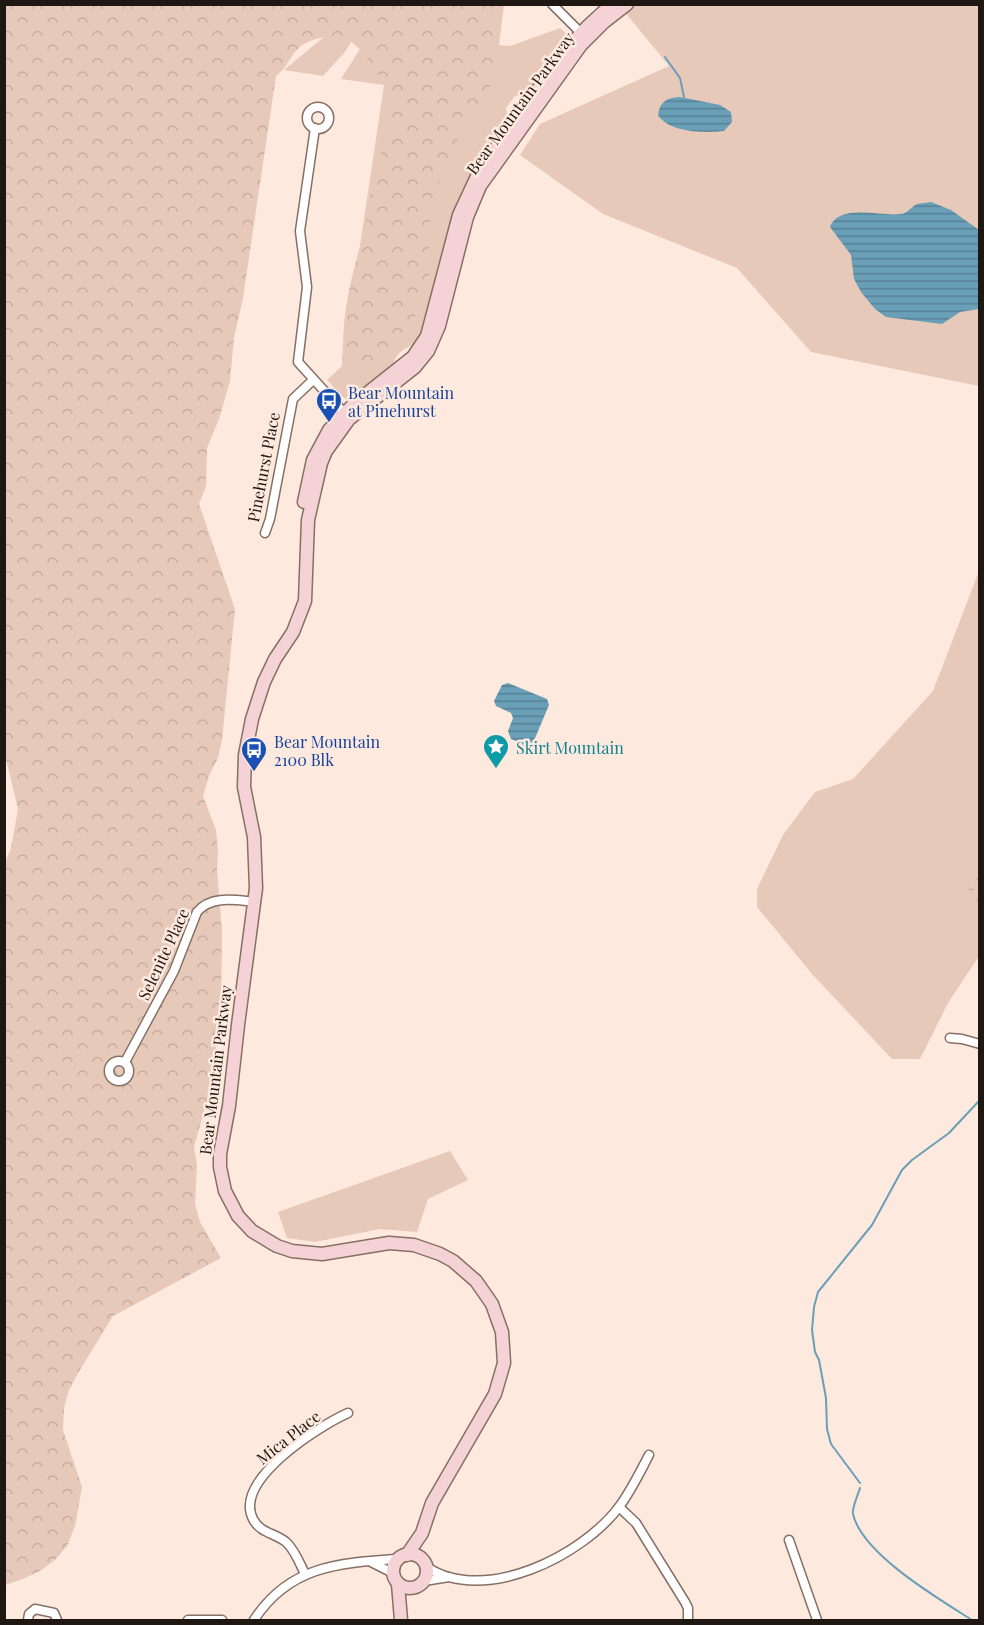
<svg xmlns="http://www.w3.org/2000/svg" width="984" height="1625" viewBox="0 0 984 1625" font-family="'Playfair Display',serif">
  <defs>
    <pattern id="forest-crowns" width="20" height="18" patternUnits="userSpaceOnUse" patternTransform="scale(1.5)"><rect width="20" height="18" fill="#e7c9b9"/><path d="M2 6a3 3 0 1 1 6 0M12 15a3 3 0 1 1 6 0" fill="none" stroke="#c6ac9e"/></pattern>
    <pattern id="wetland-marsh" width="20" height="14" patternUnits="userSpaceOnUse" patternTransform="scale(1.5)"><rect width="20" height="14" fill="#e7c9b9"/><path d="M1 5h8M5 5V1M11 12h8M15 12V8" fill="none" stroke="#c6ac9e"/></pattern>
    <pattern id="water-rules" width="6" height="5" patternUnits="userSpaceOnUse" patternTransform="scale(1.5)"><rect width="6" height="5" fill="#6a9fb8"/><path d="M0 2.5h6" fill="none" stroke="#578194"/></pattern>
  </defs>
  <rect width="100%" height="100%" fill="#fee9df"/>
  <g fill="#e7c9b9">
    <path d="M421,5H504L499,45L510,46L560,28L569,36L527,94L515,96L506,108L508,120C488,149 465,177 454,211C440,254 437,304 415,344C404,348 395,354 393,366L346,400L327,380L342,366L384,85L341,79L365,41Z"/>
    <polygon points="619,5 979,5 979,386 811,352 737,268 603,214 520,155 540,124 669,66"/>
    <polygon points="343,21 356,34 345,52 323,76 284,70"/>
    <polygon points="979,571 979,956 948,1003 920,1059 892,1059 812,974 757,907 757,889 783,835 815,792 853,779 933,691"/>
    <polygon points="450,1151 468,1180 428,1199 417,1232 380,1229 315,1242 287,1238 278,1212"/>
  </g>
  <path fill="url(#forest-crowns)" d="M4,5H492C491,34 498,67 487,95C482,108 472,118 464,129C454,144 446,160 440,178C434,197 429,220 429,241C429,255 431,268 428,282C422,312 400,346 372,362C369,364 364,368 360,369C355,369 347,367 342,366C343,345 343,323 347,302C352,270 363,240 369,208C370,202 370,196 371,190C376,166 394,124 390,101C387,83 362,47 346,38C336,33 315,38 306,43C290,51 290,66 276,76L243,298L234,338L230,381L219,419L207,448L206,486L199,504L235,609L222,740L218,758L209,776L203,796L216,830L218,850L217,870L222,931L221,1017L209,1094L194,1147L197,1165L195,1204L200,1222L221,1258L113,1316L78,1373L69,1390L64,1408L63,1430L82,1487L75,1526L67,1546L55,1560L40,1571L23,1579L5,1585L4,866L11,848L18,809L4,751Z"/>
  <path fill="url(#wetland-marsh)" d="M979,871H980L979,903C967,891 961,879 979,871Z"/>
  <g fill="url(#water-rules)">
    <path d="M680,97L720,105L731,112L732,122L724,131C705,133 669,133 658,115C660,101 667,98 680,97Z"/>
    <path d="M931,202L951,210L979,230V309L960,312L942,324L886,317L875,309L861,292L854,279L851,255L830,227C839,203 882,217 901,214C908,213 911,207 917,204C921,203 927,203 931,202Z"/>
    <polygon points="508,683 547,699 549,705 533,743 528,746 511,739 508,731 513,718 511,713 496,706 494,701 502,685"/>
  </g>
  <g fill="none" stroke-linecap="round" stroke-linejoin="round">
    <g stroke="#6a9fb8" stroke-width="2">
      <polyline points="665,57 680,78 684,97"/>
      <polyline points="860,1483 831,1444 827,1429 826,1398 819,1360 815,1352 812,1330 814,1307 818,1292 872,1225 902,1170 912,1160 949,1133 978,1102"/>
      <path d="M860,1488C858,1495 852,1507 853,1514C862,1554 939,1599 972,1620"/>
    </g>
    <defs>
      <g id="street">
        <polyline points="552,4 584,36"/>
        <circle cx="318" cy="118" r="11"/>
        <polyline points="315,128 300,231 307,287 298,362 347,416"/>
        <polyline points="265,533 270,519 293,399 313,380"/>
        <polyline points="950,1038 962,1039 980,1044"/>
        <circle cx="119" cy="1071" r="10"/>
        <path d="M125,1062L174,971L197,912C211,895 235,900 255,902"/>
        <polyline points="619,1507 636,1523 685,1602 688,1608 688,1620"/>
        <polyline points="789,1540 817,1620"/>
        <polyline points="371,1562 393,1573"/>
        <path d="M427,1567C484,1605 582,1556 619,1507C631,1491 640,1472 649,1455"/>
        <path d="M305,1574C300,1564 295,1550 286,1542C275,1533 260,1533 253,1519C233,1480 319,1426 348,1413"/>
        <polyline points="424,1581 449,1577"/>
        <polyline points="28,1620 29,1614 35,1609 54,1613 57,1620"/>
        <polyline points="188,1620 222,1620"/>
        <path d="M254,1620C289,1566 338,1563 397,1559"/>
      </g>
      <g id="secondary">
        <polyline points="304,502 313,460 329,430 355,403 413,357 427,336 459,215 479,172 567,49 587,27 612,4"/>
        <circle cx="410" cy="1571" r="17"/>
        <polyline points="407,1555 422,1533 432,1503 495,1394 504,1363 502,1332 492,1304 476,1281 453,1261 440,1254 414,1245 389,1243 322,1254 292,1251 277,1246 252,1231 238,1216 225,1191 220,1167 220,1154 229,1106 238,1025 256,888 254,837 244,787 245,755 252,719 264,682 275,659 293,632 305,601 308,520 321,463 326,451 349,419 415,367 428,351 439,326 467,217 480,186 581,45 604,22 627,4"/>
        <polyline points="398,1584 401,1620"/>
      </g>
    </defs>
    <use href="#street" stroke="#867065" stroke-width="11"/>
    <use href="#secondary" stroke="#867065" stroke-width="15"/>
    <use href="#street" stroke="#fff" stroke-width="8"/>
    <use href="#secondary" stroke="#f4d2d5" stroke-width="12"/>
  </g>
  <defs>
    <symbol id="bus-pin" viewBox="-11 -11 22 30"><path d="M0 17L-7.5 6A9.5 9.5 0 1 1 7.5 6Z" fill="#1a4fb4" stroke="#fee9df"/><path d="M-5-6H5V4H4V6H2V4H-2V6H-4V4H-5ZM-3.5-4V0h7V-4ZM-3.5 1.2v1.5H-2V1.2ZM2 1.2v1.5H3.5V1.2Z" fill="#fff"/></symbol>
    <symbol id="sight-pin" viewBox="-11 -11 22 30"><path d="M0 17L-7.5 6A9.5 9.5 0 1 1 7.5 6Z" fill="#0f9aa8" stroke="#fee9df"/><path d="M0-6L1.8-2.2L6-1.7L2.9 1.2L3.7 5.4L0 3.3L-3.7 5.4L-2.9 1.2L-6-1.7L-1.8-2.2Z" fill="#fff"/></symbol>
  </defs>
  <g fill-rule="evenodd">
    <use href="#bus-pin" x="314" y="386" width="30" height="40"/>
    <use href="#sight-pin" x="481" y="732" width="30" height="40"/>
    <use href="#bus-pin" x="239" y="735" width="30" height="40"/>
  </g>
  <g text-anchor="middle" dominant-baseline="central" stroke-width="5" stroke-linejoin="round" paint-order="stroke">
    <g font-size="16" fill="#1f1712" stroke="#fee9df">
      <text transform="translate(520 103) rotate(-54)">Bear Mountain Parkway</text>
      <text transform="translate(263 467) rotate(-79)">Pinehurst Place</text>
      <text transform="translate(163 954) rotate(-65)">Selenite Place</text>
      <text transform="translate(215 1070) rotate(-83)">Bear Mountain Parkway</text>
      <text transform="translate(288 1437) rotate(-38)">Mica Place</text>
    </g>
    <g font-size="16" fill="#164399" stroke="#fee9df" text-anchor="start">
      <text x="348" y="392">Bear Mountain<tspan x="348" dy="18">at Pinehurst</tspan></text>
      <text x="274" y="741">Bear Mountain<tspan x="274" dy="18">2100 Blk</tspan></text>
    </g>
    <g font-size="16" fill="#0d838f" stroke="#fee9df" text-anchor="start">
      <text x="516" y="747">Skirt Mountain</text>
    </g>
  </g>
  <rect width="984" height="1625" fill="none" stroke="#1f1712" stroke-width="12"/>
</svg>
